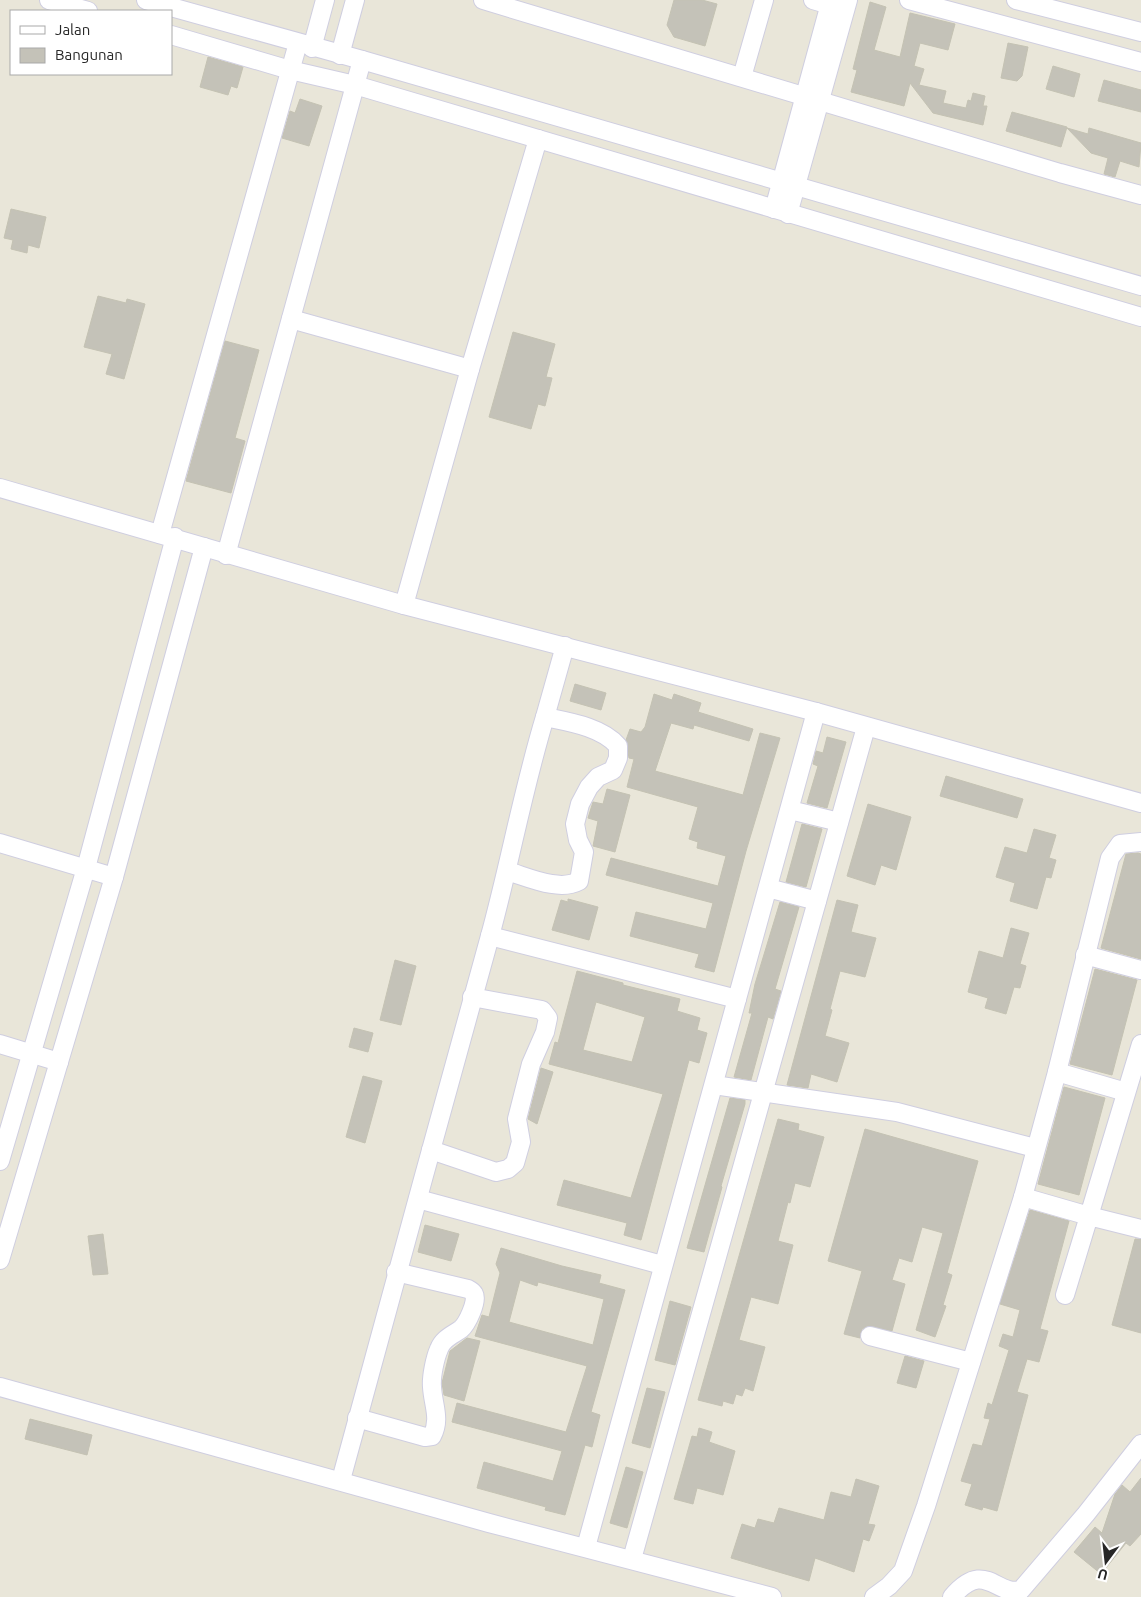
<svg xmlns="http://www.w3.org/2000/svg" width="1141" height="1597" viewBox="0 0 1141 1597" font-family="Ubuntu,sans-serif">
  <rect width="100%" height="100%" fill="#e9e6d9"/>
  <g fill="#c4c2b8" stroke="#c4c2b3" fill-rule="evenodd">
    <polygon points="674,0 702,0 717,4 705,46 674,37 667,25"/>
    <polygon points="870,2 886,7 874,50 900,57 910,13 955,24 948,50 920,43 914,66 924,69 919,85 946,91 943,103 966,108 968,100 971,101 973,93 985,96 983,106 987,106 983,125 933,113 910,83 904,106 851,92 857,70 853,69"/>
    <polygon points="1008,43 1028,47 1022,76 1017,81 1001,78"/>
    <polygon points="208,57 243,67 237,88 231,86 228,95 200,87"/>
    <polygon points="1053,66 1080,74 1074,97 1046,89"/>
    <polygon points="1104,80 1141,90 1141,112 1098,101"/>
    <polygon points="300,99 322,106 309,146 282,138 290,111 295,113"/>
    <polygon points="1012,112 1067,127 1061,147 1006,131"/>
    <polygon points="1067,128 1088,134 1089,128 1141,143 1139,167 1120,161 1115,177 1104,174 1108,158 1091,153"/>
    <polygon points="11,209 46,217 39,248 28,245 27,253 11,249 13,240 4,238"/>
    <polygon points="98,296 126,303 127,299 145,304 124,379 106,374 112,354 84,347"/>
    <polygon points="513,332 555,344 546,377 552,378 545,406 538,404 531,429 489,417"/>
    <polygon points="225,341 259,350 235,438 245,441 231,493 186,481"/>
    <polygon points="575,684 606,693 601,710 570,701"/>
    <polygon points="654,694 672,700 674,694 701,703 698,712 753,729 749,741 694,725 693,729 671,723 655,771 743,795 760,733 780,738 746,851 714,972 695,967 699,954 630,936 636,912 706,929 713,903 606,875 611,858 718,886 726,856 697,848 698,842 689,839 698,807 627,787 634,759 629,758 626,740 630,729 641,732 645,727"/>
    <polygon points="827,737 846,742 827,808 807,803 818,766 813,764 816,751 823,753"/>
    <polygon points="946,776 1023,799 1017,818 940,796"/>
    <polygon points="607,789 630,795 615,852 593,846 598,821 588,818 593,802 603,804"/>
    <polygon points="868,804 911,817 896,870 881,865 875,885 847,876"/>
    <polygon points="802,824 822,829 806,887 786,882"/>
    <polygon points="1034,829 1056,835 1049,858 1056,860 1051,878 1046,877 1037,909 1010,901 1015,883 996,877 1005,847 1027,853"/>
    <polygon points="1138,853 1141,854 1141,959 1101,948 1126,854"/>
    <polygon points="568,899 598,907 589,940 552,930 561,900 568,902"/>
    <polygon points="837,900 858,905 851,932 876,938 865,977 840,971 830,1009 832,1010 825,1036 849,1043 837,1082 811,1074 808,1088 787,1085"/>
    <polygon points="780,902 799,907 775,989 781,991 773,1019 768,1017 751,1080 734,1077 752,1013 749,1013 755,984"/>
    <polygon points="1011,928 1029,933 1020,964 1026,966 1025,970 1020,988 1014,987 1006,1014 985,1008 988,998 968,992 979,951 1003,958"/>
    <polygon points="395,960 416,966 401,1025 380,1020"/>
    <polygon points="1095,969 1137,980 1112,1075 1070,1064"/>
    <path d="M577,971L623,983V985L680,999L677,1011L700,1018L697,1030L707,1033L699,1063L689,1060L641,1240L624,1235L627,1223L557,1205L564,1180L631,1198L663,1094L549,1064L555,1042L558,1043ZM596,1002L645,1017L632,1062L583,1050Z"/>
    <polygon points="354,1028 373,1033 368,1052 349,1047"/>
    <polygon points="541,1068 553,1072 537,1124 528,1119"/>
    <polygon points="363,1076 382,1081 365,1143 346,1137"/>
    <polygon points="1064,1087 1105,1098 1079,1195 1038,1184"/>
    <polygon points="730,1098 745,1100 745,1104 721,1186 722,1187 704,1252 687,1248"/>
    <polygon points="778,1119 799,1124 798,1130 824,1137 810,1187 795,1183 790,1203 788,1202 778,1241 793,1245 778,1304 751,1297 739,1340 765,1347 753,1391 745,1388 742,1396 736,1394 733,1404 723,1401 722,1406 698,1400"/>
    <polygon points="865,1129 978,1161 947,1273 952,1275 943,1305 946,1306 935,1337 916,1330 943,1233 922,1227 912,1262 899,1258 892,1280 905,1284 892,1331 868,1326 862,1329 860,1338 844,1334 862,1271 828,1261"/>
    <polygon points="1030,1210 1069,1221 1040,1329 1048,1331 1039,1362 1027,1359 1017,1392 1028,1395 997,1511 983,1507 982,1510 965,1505 972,1484 961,1481 973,1444 982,1446 990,1419 984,1418 988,1403 992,1405 1009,1350 999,1346 1003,1334 1013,1337 1020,1310 1000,1304"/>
    <polygon points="425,1225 459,1234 451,1261 418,1252"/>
    <polygon points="103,1234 108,1274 93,1275 88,1236"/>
    <polygon points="1135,1239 1141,1239 1141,1333 1112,1325"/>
    <path d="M501,1248L562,1266L601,1275L599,1283L625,1290L591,1412L600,1415L592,1447L585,1445L565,1515L545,1510L546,1507L477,1488L484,1462L553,1481L562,1451L452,1422L457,1403L566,1432L587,1366L475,1336L482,1315L489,1317L500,1273L496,1264ZM520,1280L537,1286L538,1282L604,1299L593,1345L509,1322Z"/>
    <polygon points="670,1301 691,1307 675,1365 655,1360"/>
    <polygon points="467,1338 480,1341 464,1401 444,1395 442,1383 450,1351"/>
    <polygon points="905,1356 924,1361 916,1388 897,1383"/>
    <polygon points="647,1388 665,1392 650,1448 632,1443"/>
    <polygon points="30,1419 92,1435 87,1455 25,1439"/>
    <polygon points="699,1428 712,1432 709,1442 735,1451 723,1495 697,1488 693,1504 674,1499 692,1436 697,1437"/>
    <polygon points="626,1467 643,1472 627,1528 610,1523"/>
    <polygon points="1141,1478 1141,1534 1130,1546 1126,1543 1101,1574 1074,1552 1095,1527 1102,1533 1115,1494 1122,1485 1130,1492"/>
    <polygon points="856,1479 879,1486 868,1524 875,1525 869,1541 863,1539 854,1572 815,1558 809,1581 731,1558 742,1524 755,1528 758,1519 774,1523 779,1508 824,1520 831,1492 851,1497"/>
  </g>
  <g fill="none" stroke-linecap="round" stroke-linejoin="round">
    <defs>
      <g id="minor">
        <polyline points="49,0 88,11"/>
        <polyline points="146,0 362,60 1141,286"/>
        <polyline points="483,0 1060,173 1141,195"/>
        <polyline points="813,0 830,5"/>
        <polyline points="909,0 1141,62"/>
        <polyline points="1016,0 1141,32"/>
        <polyline points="171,35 290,70 355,85 1141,317"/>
        <polyline points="312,48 325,0"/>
        <polyline points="340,55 355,0"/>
        <polyline points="742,77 764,0"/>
        <polyline points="774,209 831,0"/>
        <polyline points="788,214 848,0"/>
        <polyline points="291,319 470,369"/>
        <polyline points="0,488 404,605 816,712 1141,803"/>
        <polyline points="160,534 298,43"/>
        <polyline points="226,555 362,60"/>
        <polyline points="404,605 470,369 538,139"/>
        <polyline points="545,717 565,646"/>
        <polyline points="790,810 839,822"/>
        <polyline points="0,843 114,877"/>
        <polyline points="768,888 817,901"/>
        <polyline points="490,936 737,999"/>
        <polyline points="1085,955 1141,970"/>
        <polyline points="0,1044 59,1062"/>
        <polyline points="1057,1072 1126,1092"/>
        <polyline points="714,1085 897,1112 1035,1148"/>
        <polyline points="431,1150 496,1172 508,1169 515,1163 521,1142 517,1119 531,1064 545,1032 548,1018 542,1010 472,997"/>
        <polyline points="0,1161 86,868 175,537"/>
        <polyline points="1023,1197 1089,1216 1141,1044"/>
        <polyline points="418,1199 662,1265"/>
        <polyline points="0,1260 114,877 204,547"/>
        <polyline points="1065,1295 1089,1216 1141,1229"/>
        <polyline points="870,1336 971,1362"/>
        <polyline points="0,1387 489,1523 772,1597"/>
        <path d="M357,1418L425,1437L432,1436C441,1419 433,1405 432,1387C431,1377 435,1358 439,1349C443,1338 453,1335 461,1329C467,1324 478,1301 474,1294C473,1292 470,1290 468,1289L396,1272"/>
        <path d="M341,1480C390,1299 440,1117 490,936C510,863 523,789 545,717C569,722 602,727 618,746V758L613,770L598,777L589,787L580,804L575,824L578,840L584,852L579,881C559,892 528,877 507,871"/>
        <polyline points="586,1547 816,712"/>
        <polyline points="632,1559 866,727"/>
        <polyline points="874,1597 889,1586 903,1571 926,1506 1023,1197 1057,1072 1110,858 1120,844 1141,842"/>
        <path d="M952,1597C985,1558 996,1597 1021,1590L1086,1514L1141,1444"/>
      </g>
    </defs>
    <use href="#minor" stroke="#cfcee0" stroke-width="20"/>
    <use href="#minor" stroke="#fff" stroke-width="18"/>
  </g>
  <rect x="10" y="10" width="162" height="65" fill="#ffffff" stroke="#a9a9a9"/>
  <rect x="20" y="26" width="25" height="8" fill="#ffffff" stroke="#a9a9a9"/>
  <text x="55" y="35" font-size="15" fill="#272727">Jalan</text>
  <rect x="20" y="48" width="25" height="15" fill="#c4c2b8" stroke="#a9a9a9"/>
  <text x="55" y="60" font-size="15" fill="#272727">Bangunan</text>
  <g transform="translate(1106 1562) rotate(195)" stroke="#ffffff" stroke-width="4" paint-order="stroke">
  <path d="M0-4L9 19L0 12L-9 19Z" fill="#272727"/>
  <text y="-8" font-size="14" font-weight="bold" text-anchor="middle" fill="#272727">U</text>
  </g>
</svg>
